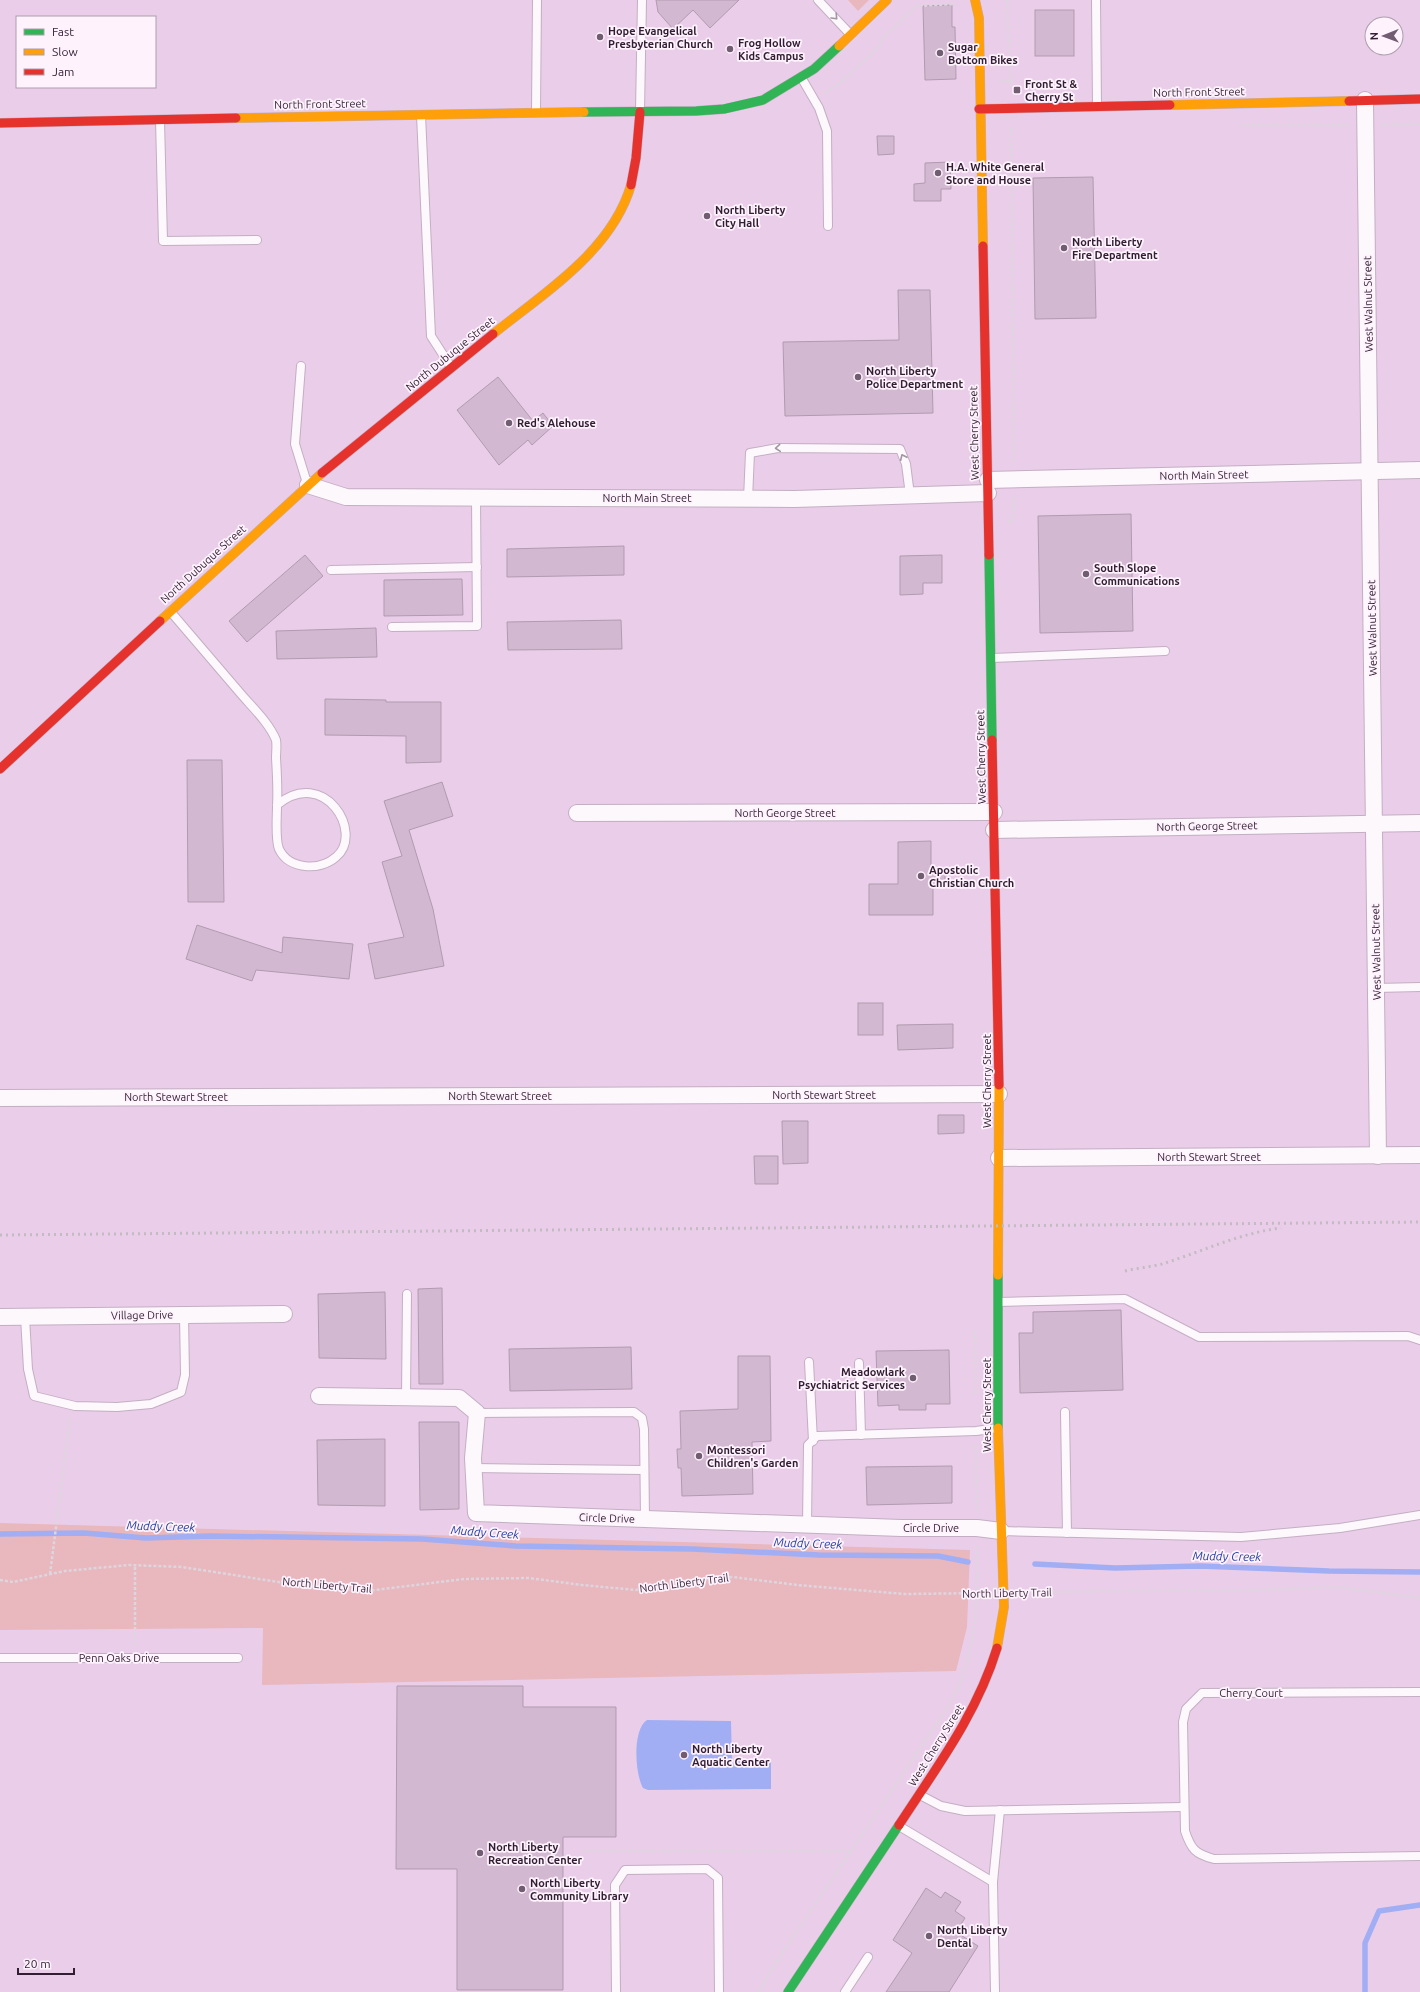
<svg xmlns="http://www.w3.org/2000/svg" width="1420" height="1992" viewBox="0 0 1420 1992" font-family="Ubuntu,sans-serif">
  <rect width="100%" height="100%" fill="#eacee9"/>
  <g fill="#e9b7be">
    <polygon points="848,0 869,0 858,11"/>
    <polygon points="0,1523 970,1550 967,1627 956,1671 262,1685 263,1628 0,1630"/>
  </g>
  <path fill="#a1aef4" d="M647,1720L731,1721L732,1761H771V1789L648,1790L643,1788C635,1774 632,1730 647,1720Z"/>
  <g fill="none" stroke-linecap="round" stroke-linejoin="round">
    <g stroke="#a1aef4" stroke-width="5.5">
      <polyline points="0,1534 84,1533 146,1538 210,1536 422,1539 516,1546 692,1549 819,1555 938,1556 968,1562"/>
      <polyline points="1035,1564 1115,1568 1200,1566 1329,1571 1420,1572"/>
      <polyline points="1365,1992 1365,1943 1379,1911 1420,1905"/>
    </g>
  </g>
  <g fill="#d3b8d1" stroke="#b19bb0">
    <polygon points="656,0 739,0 710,28 693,10 673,29 658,12"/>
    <polygon points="952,5 952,27 955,27 956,79 925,80 923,6"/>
    <rect x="1035" y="10" width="39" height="46"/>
    <polygon points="877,136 894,136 894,154 878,155"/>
    <polygon points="950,162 951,189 941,189 941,201 914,201 914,184 925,183 925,163"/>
    <polygon points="1093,177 1096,318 1035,319 1033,178"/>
    <polygon points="898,290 930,290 933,413 785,416 783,342 899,340"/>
    <polygon points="498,377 533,421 543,413 553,426 532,445 528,440 499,465 457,410"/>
    <polygon points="1131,514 1133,631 1040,633 1038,516"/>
    <polygon points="624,546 624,575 507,577 507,549"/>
    <polygon points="305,555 323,576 247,642 229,621"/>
    <polygon points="942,555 942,583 923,583 923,594 900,595 900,556"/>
    <polygon points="462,579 463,615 384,616 384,580"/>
    <polygon points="621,620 622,649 508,650 507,622"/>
    <polygon points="376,628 377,657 277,659 276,631"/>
    <polygon points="325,699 386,700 386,702 441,702 441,762 406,763 406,736 325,735"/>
    <polygon points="187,760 222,760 224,902 188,902"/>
    <polygon points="442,782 453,816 409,830 433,909 444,966 375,979 368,944 404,937 382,862 402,856 384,801"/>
    <polygon points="931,841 931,869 945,869 945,887 933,888 933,915 869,915 869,884 898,884 898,842"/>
    <polygon points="197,925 282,953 283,937 353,944 349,979 256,970 252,981 186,959"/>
    <rect x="858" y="1003" width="25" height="32"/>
    <polygon points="953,1024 953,1048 898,1050 897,1025"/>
    <polygon points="938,1115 964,1115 964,1133 938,1134"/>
    <polygon points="782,1121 808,1121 808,1163 783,1164"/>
    <polygon points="754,1156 778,1156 778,1184 755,1184"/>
    <polygon points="442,1288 443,1384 419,1384 418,1289"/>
    <polygon points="385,1292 386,1359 319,1358 318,1294"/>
    <polygon points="1121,1310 1123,1390 1020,1393 1019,1333 1033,1333 1033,1312"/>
    <polygon points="631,1347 632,1389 510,1391 509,1349"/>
    <polygon points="949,1350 950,1404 926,1404 926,1410 899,1410 899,1405 878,1406 876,1351"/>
    <polygon points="738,1356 770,1356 771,1441 752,1442 753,1494 682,1496 681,1468 678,1468 677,1449 681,1449 680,1411 738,1409"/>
    <polygon points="419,1422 459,1422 459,1509 420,1510"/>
    <polygon points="385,1439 385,1506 318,1505 317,1440"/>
    <polygon points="952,1466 952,1503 867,1505 866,1467"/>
    <polygon points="397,1686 523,1686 523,1707 616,1707 616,1837 563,1837 563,1990 457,1990 457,1869 396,1869"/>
    <polygon points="926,1888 941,1898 945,1892 961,1902 955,1911 965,1918 956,1932 978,1946 949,1992 886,1992 912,1953 893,1940"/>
  </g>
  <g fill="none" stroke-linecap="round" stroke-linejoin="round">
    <defs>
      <g id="lane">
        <polyline points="818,0 850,34"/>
        <polyline points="1096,1 1097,105"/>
        <polyline points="801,77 819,108 827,131 828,226"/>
        <polyline points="536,111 537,0"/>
        <polyline points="640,111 642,0"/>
        <polyline points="421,115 431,336 451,367"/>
        <polyline points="160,120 163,241 257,240"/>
        <polyline points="301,366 295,444 307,483"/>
        <polyline points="748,499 750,453 778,448 900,449 906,464 910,495"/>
        <polyline points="331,570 477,567"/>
        <path d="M170,611C194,639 217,666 241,694C253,708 269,723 276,740C277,745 276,753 276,758C277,774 278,790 277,806C277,817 275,839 279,849C289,870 320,871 336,857C365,833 324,766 277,805"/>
        <polyline points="392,627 477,626 476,497"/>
        <polyline points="992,658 1165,651"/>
        <polyline points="1376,988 1420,987"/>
        <polyline points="999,1302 1125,1299 1199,1337 1408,1336 1420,1340"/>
        <polyline points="25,1317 28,1369 34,1396 75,1406 117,1407 151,1404 181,1392 185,1375 184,1315"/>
        <polyline points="809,1362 813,1441"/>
        <polyline points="859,1363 861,1435"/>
        <polyline points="406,1397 407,1294"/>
        <polyline points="1065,1412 1067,1533"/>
        <polyline points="477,1413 634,1412 642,1418 644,1429 645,1519"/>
        <polyline points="474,1468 644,1470"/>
        <polyline points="807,1525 808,1445 817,1436 976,1431 998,1428"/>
        <polyline points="1001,1531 1241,1537 1340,1528 1420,1515"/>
        <polyline points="0,1658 238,1658"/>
        <path d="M1420,1692L1202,1693L1186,1709L1183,1722L1185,1831C1191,1849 1195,1854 1214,1859L1420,1856"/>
        <polyline points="920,1795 941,1806 965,1811 1183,1807"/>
        <polyline points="899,1826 993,1882 995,1992"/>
        <polyline points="993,1882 1000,1810"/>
        <polyline points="616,1992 615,1885 625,1870 707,1869 718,1878 719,1992"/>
        <polyline points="845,1992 868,1957"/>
      </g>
      <g id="street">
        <polyline points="1365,100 1378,1156"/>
        <polyline points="988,480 1420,470"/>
        <polyline points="308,485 346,497 795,499 988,493"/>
        <polyline points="577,813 994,812"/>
        <polyline points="994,830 1420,823"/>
        <polyline points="0,1098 999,1094"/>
        <polyline points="999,1158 1420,1155"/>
        <polyline points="0,1317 284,1314"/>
        <polyline points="319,1396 459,1398 477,1413 473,1458 476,1513 901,1528 977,1528 1001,1531"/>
      </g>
      <g id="fast">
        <polyline points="584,112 696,111 724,109 763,100 814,69 839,46"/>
        <polyline points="989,555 992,740"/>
        <polyline points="998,1428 998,1275"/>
        <polyline points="788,1992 899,1825"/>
      </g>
      <g id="slow">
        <polyline points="975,0 979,18 983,246"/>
        <polyline points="839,46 887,0"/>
        <polyline points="1170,105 1349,101"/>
        <polyline points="236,118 584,112"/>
        <path d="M493,334C544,293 612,251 631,185"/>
        <polyline points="160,621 322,473"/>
        <polyline points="998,1275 999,1085"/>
        <polyline points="997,1648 1004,1607 998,1428"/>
      </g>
      <g id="jam">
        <polyline points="1349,101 1420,99"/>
        <polyline points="979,109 1170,105"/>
        <polyline points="0,123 236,118"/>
        <polyline points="631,185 636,158 640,112"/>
        <polyline points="983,246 989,555"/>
        <polyline points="322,473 493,334"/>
        <polyline points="992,740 999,1085"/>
        <polyline points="0,769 160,621"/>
        <path d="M899,1825C936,1768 977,1714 997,1648"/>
      </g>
    </defs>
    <use href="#lane" stroke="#c4aec3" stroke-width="10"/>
    <use href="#street" stroke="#c4aec3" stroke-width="18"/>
    <use href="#fast" stroke="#c4aec3" stroke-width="10"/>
    <use href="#slow" stroke="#c4aec3" stroke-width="10"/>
    <use href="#jam" stroke="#c4aec3" stroke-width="10"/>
    <g stroke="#ded6de" stroke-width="2.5" stroke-dasharray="3 2" stroke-linecap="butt">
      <polyline points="1007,0 1011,81"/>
      <polyline points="1001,81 1011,81 1011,88"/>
      <polyline points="825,93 839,84 879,47 882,39 917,6 956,4"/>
      <polyline points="1242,125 1349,125"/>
      <polyline points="1382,125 1420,124"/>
      <polyline points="1011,128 1014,463"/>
      <polyline points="1008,522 1013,522 1014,496"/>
      <polyline points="975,1331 976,1396"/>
      <polyline points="976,1445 977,1512"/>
      <polyline points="50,1574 70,1418"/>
      <polyline points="0,1580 13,1582 65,1571 129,1565 182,1567 298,1585 367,1591 464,1579 529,1578 582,1585 636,1590 683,1581 733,1577 797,1585 904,1594 984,1593"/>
      <polyline points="1023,1592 1257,1590 1337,1587 1420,1598"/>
      <polyline points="135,1645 135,1565"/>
      <polyline points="583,1851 851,1851"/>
      <path d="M759,1992L773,1967L942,1716C949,1704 957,1693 961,1681C978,1637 977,1591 977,1545"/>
    </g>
    <use href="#lane" stroke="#fcf8fc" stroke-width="8"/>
    <use href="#street" stroke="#fcf8fc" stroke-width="16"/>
    <use href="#fast" stroke="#30b455" stroke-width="9"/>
    <use href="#slow" stroke="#ff9f0a" stroke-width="9"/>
    <use href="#jam" stroke="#e5322d" stroke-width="9"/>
    <g stroke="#c2bbc2" stroke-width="3" stroke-dasharray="2 4" stroke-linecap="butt">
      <polyline points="0,1235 1420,1222"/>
      <path d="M1125,1271C1137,1268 1150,1267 1162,1264C1201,1252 1240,1233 1281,1228"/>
    </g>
  </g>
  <defs><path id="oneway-chevron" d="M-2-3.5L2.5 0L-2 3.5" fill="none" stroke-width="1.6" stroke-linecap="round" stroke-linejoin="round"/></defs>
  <g stroke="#a196a1">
    <use href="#oneway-chevron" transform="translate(835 17) rotate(47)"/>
    <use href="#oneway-chevron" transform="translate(778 448) rotate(175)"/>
    <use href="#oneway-chevron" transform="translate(903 457) rotate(-115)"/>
  </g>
  <g fill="#725c72" stroke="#fef3fd" stroke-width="1.5">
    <circle cx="600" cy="37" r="4"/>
    <circle cx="730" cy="49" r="4"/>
    <circle cx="940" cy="53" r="4"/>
    <rect x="1013" y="86" width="8" height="8" rx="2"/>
    <circle cx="938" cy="173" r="4"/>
    <circle cx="707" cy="216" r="4"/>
    <circle cx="1064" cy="248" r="4"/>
    <circle cx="858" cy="377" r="4"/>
    <circle cx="509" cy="423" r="4"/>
    <circle cx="1086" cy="574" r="4"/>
    <circle cx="921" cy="876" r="4"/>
    <circle cx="913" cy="1378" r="4"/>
    <circle cx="699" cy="1456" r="4"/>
    <circle cx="684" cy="1755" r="4"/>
    <circle cx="480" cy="1853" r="4"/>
    <circle cx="522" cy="1889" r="4"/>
    <circle cx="929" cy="1936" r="4"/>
  </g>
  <g text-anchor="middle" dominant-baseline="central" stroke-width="3.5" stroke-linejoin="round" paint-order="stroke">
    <g font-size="11" font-weight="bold" fill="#321e32" stroke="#fef3fd" text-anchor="start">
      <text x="608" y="31">Hope Evangelical<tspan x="608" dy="13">Presbyterian Church</tspan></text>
      <text x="738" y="43">Frog Hollow<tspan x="738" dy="13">Kids Campus</tspan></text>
      <text x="948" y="47">Sugar<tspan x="948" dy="13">Bottom Bikes</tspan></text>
      <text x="1025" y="84">Front St &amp;<tspan x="1025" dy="13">Cherry St</tspan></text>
      <text x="946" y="167">H.A. White General<tspan x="946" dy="13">Store and House</tspan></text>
      <text x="715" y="210">North Liberty<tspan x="715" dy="13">City Hall</tspan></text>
      <text x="1072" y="242">North Liberty<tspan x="1072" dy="13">Fire Department</tspan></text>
      <text x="866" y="371">North Liberty<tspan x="866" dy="13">Police Department</tspan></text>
      <text x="517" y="423">Red's Alehouse</text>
      <text x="1094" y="568">South Slope<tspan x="1094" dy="13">Communications</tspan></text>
      <text x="929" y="870">Apostolic<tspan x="929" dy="13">Christian Church</tspan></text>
      <text x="905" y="1372" text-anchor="end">Meadowlark<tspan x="905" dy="13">Psychiatrict Services</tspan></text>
      <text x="707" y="1450">Montessori<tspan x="707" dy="13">Children's Garden</tspan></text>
      <text x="692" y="1749">North Liberty<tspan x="692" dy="13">Aquatic Center</tspan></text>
      <text x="488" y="1847">North Liberty<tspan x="488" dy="13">Recreation Center</tspan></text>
      <text x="530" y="1883">North Liberty<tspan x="530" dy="13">Community Library</tspan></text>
      <text x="937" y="1930">North Liberty<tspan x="937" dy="13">Dental</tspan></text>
    </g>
    <g font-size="11" fill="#321e32" stroke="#fef3fd">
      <text transform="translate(1199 92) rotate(-1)">North Front Street</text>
      <text transform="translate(320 104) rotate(-1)">North Front Street</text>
      <text transform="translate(1368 304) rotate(-91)">West Walnut Street</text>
      <text transform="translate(450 354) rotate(-39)">North Dubuque Street</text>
      <text transform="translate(974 433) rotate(-91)">West Cherry Street</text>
      <text transform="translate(1204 475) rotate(-1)">North Main Street</text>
      <text x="647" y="498">North Main Street</text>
      <text transform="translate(203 564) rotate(-42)">North Dubuque Street</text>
      <text transform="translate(1372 628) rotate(-91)">West Walnut Street</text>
      <text transform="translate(981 757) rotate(-91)">West Cherry Street</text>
      <text x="785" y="813">North George Street</text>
      <text transform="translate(1207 826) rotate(-1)">North George Street</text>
      <text transform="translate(1376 952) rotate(-91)">West Walnut Street</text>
      <text transform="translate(987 1081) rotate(-90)">West Cherry Street</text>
      <text x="824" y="1095">North Stewart Street</text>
      <text x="500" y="1096">North Stewart Street</text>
      <text x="176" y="1097">North Stewart Street</text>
      <text x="1209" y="1157">North Stewart Street</text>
      <text transform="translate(142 1315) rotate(-1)">Village Drive</text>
      <text transform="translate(987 1405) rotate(-90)">West Cherry Street</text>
      <text transform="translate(607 1518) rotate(2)">Circle Drive</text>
      <text x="931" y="1528">Circle Drive</text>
      <text transform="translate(684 1583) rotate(-7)">North Liberty Trail</text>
      <text transform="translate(327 1585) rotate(5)">North Liberty Trail</text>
      <text transform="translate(1007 1593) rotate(-1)">North Liberty Trail</text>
      <text x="119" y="1658">Penn Oaks Drive</text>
      <text x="1251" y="1693">Cherry Court</text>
      <text transform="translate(936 1745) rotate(-58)">West Cherry Street</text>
    </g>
    <g font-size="12" font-style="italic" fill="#2941a5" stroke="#fef3fd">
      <text transform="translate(161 1526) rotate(2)">Muddy Creek</text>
      <text transform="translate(485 1532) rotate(4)">Muddy Creek</text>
      <text transform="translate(808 1543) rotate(2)">Muddy Creek</text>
      <text transform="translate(1227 1556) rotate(1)">Muddy Creek</text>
    </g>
  </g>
  <rect x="16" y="16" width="140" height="72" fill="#fef3fd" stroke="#ac9eac"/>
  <rect x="24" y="29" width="20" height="6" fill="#30b455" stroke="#ac9eac"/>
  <text x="52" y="36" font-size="12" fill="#321e32">Fast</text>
  <rect x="24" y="49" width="20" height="6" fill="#ff9f0a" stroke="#ac9eac"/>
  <text x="52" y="56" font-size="12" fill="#321e32">Slow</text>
  <rect x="24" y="69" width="20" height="6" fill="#e5322d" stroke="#ac9eac"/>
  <text x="52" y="76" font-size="12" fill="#321e32">Jam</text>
  <g transform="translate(1384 36) rotate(269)"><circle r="19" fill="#fef3fd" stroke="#ac9eac"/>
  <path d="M0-3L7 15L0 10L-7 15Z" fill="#725c72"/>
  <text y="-6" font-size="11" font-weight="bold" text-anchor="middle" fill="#321e32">N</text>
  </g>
  <path d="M18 1968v6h56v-6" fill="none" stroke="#321e32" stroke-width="2"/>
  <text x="24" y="1968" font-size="12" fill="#321e32" stroke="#fef3fd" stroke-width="3" paint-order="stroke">20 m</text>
</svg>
